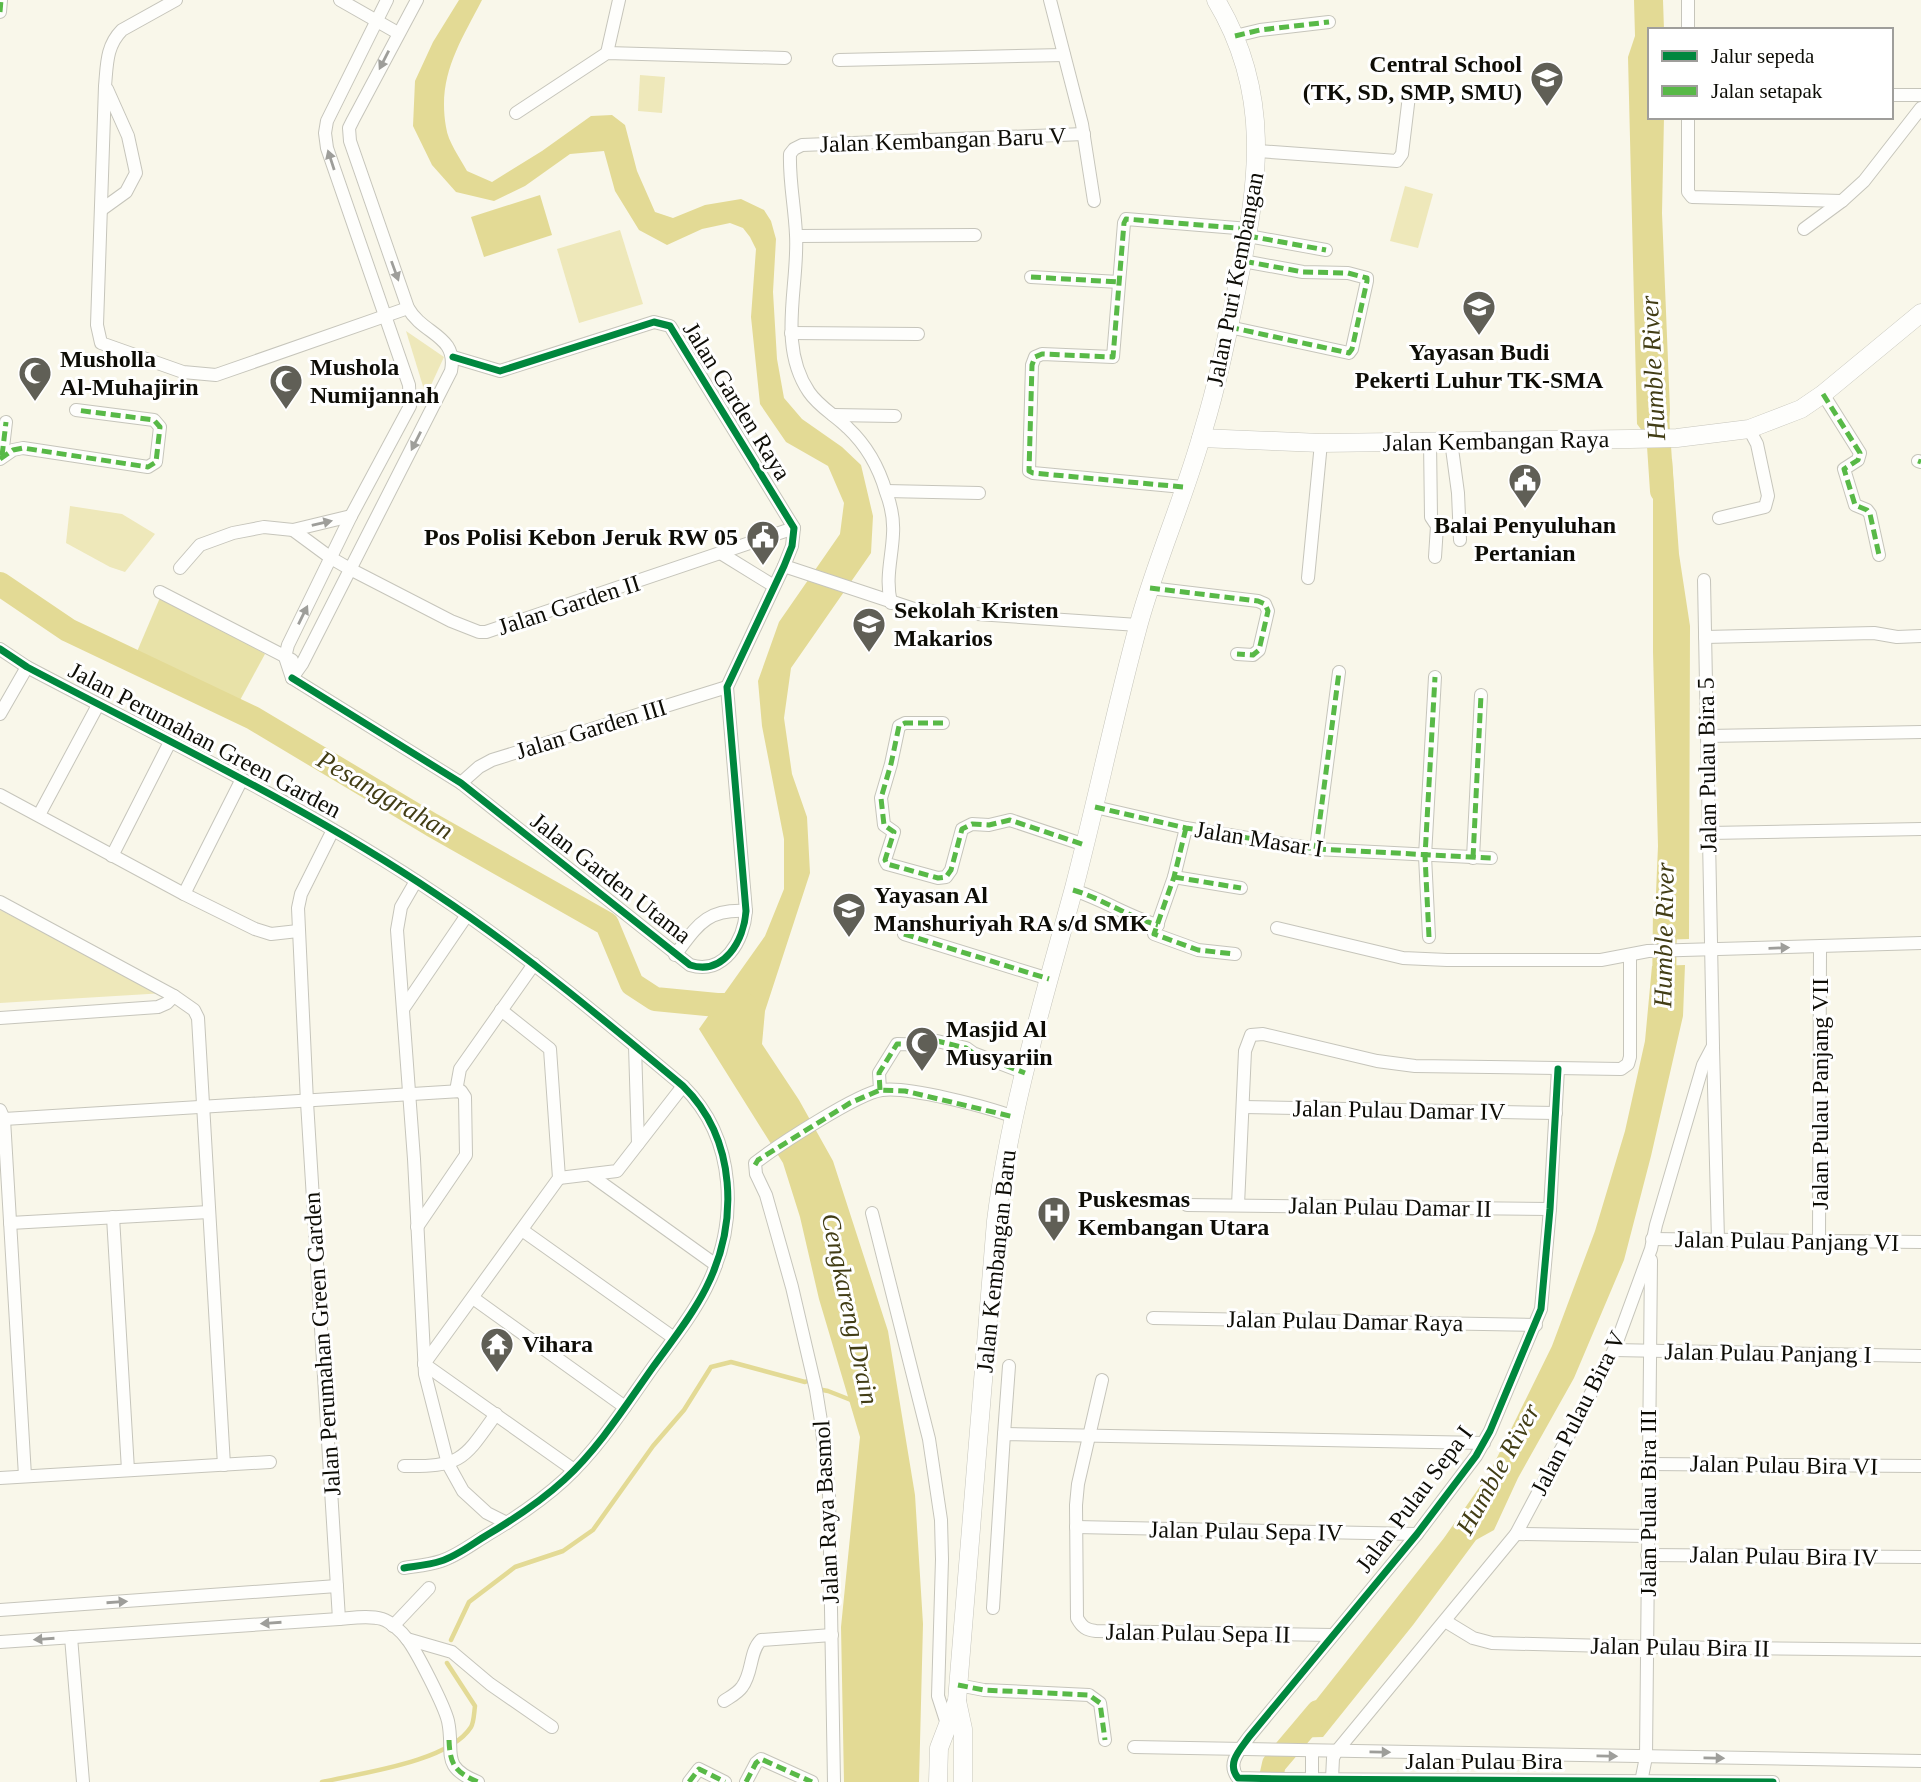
<svg xmlns="http://www.w3.org/2000/svg" width="1921" height="1782" viewBox="0 0 1921 1782" font-family="'Times New Roman',serif">
  <rect width="100%" height="100%" fill="#f9f7ea"/>
  <g fill="#eee8ba">
    <polygon points="640,75 665,77 662,113 638,111"/>
    <polygon points="1405,186 1433,194 1418,248 1390,241"/>
    <polygon points="620,230 643,304 579,323 557,249"/>
    <polygon points="406,331 444,357 426,396"/>
    <polygon points="70,506 122,514 155,534 125,572 110,567 66,543"/>
    <polygon points="0,910 165,993 0,1003"/>
  </g>
  <polygon fill="#e8e2a8" points="162,593 265,654 239,702 136,654"/>
  <g fill="#e3da95">
    <path d="M459,0H482C460,43 437,76 446,127C448,142 460,158 467,171L492,182L542,151L591,116L612,115L625,125L637,171L655,212L673,218L705,205L741,199L764,210L771,221L776,239L773,292L777,359L784,398L802,419L842,447L861,465L873,516L871,553L791,668L784,718L792,774L807,817L810,873L765,1011L762,1044L799,1100L833,1161L888,1331L915,1495L923,1624L919,1782H844L841,1627L860,1437L819,1299L800,1217L783,1163L699,1029L765,936L784,889V839L762,726L758,681L779,622L840,534L844,503L828,466L786,442L760,404L751,317L756,249L750,237L743,228L730,223L702,229L667,245L639,230L615,191L604,151L570,154L525,186L494,201L456,192L432,165L413,126L415,81L433,42Z"/>
    <polygon points="1634,0 1663,0 1664,30 1650,30 1650,117 1664,117 1662,213 1670,410 1669,424 1665,431 1643,432 1637,424 1628,57 1635,36"/>
    <polygon points="540,195 552,235 484,257 471,217"/>
    <polygon points="1672,459 1679,554 1690,626 1689,939 1654,940 1658,846 1653,652 1653,461"/>
    <polygon points="1685,965 1683,1016 1651,1156 1624,1260 1574,1378 1518,1478 1494,1530 1476,1540 1413,1625 1323,1737 1286,1738 1444,1538 1490,1472 1552,1346 1595,1231 1625,1131 1645,1041 1652,966"/>
  </g>
  <g fill="none" stroke-linecap="round" stroke-linejoin="round">
    <g stroke="#e3da95" stroke-width="4.5">
      <polyline points="817,1389 828,1391 851,1400"/>
      <polyline points="451,1640 469,1602 515,1567 563,1551 593,1530 653,1446 684,1410 711,1367 731,1362 805,1382 810,1380"/>
      <path d="M322,1782C361,1773 449,1762 471,1727C474,1722 474,1713 475,1706L447,1663"/>
    </g>
    <g stroke="#e3da95" stroke-width="24">
      <polyline points="1657,416 1662,491"/>
      <polyline points="0,584 68,630 253,718 432,825 607,924 632,984 655,999 717,1005 745,1005"/>
      <polyline points="1664,998 1665,909"/>
      <polyline points="1270,1782 1274,1764 1318,1712"/>
    </g>
    <defs>
      <g id="street">
        <path d="M176,0L122,30C106,46 107,65 105,86L97,325L101,343L183,372L216,375L408,308"/>
        <polyline points="340,0 398,33"/>
        <polyline points="1050,0 1082,124 1094,201"/>
        <polyline points="1688,0 1688,30"/>
        <polyline points="0,12 1,0"/>
        <polyline points="1235,36 1260,30 1329,22"/>
        <polyline points="607,53 619,0"/>
        <polyline points="839,60 1064,55"/>
        <polyline points="1891,95 1921,95"/>
        <polyline points="516,113 607,53 785,58"/>
        <polyline points="1688,117 1688,192 1692,197 1842,201"/>
        <polyline points="1258,151 1397,161 1402,154 1409,96"/>
        <polyline points="101,210 126,192 136,173 128,136 107,89"/>
        <polyline points="1804,229 1842,201 1864,181 1921,108"/>
        <polyline points="797,236 975,235"/>
        <polyline points="1248,236 1326,250"/>
        <polyline points="1031,277 1119,282"/>
        <polyline points="1229,327 1349,353 1352,349 1367,281 1367,278 1348,273 1303,272 1243,261"/>
        <polyline points="791,333 918,334"/>
        <polyline points="1823,394 1860,453 1858,460 1844,469 1855,505 1867,510 1870,514 1879,555"/>
        <polyline points="833,415 895,416"/>
        <polyline points="1430,441 1431,517 1437,526 1435,557"/>
        <polyline points="1451,441 1458,493 1460,540"/>
        <polyline points="2,456 6,422"/>
        <polyline points="0,459 13,450 23,448 148,467 156,462 160,427 154,420 76,410"/>
        <polyline points="1918,461 1921,462"/>
        <polyline points="1183,487 1033,473 1029,471 1032,365 1035,357 1042,354 1113,357 1124,223 1126,219 1249,229"/>
        <polyline points="886,491 979,493"/>
        <polyline points="1719,518 1765,507 1768,496 1757,444 1749,429"/>
        <polyline points="293,530 331,558 350,569 451,621 479,632 486,632 794,528"/>
        <polyline points="722,554 774,586"/>
        <polyline points="784,566 917,610 1138,625"/>
        <polyline points="180,568 200,545 233,533 264,527 293,530 351,516"/>
        <polyline points="1308,578 1321,443"/>
        <polyline points="1150,588 1258,601 1265,604 1268,611 1259,650 1253,655 1237,654"/>
        <polyline points="160,592 292,660"/>
        <path d="M891,603C885,578 892,558 893,534C894,519 891,505 886,492C879,468 866,445 848,428C835,415 819,407 809,392C777,345 799,286 796,235C795,208 789,181 790,154L794,149L802,145L1084,134"/>
        <polyline points="1705,637 1874,633 1897,637 1921,636"/>
        <path d="M0,649L27,667C165,740 307,807 436,894C523,952 603,1019 683,1086C737,1139 739,1223 706,1288C692,1316 671,1342 653,1367C626,1405 599,1448 564,1480C541,1501 514,1519 487,1535C472,1544 457,1556 441,1561C429,1565 416,1566 404,1568"/>
        <path d="M292,678L461,783L690,965C724,976 744,940 746,911L727,687L784,566L792,546L794,528L670,326L654,322L500,371L453,357"/>
        <path d="M292,678L302,664L451,371C458,335 423,335 408,308L350,141L349,128L353,120L417,0"/>
        <polyline points="292,678 285,657 288,645 351,516 410,406 409,385 327,148 325,133 327,121 387,0"/>
        <polyline points="0,714 27,667"/>
        <polyline points="943,723 905,723 899,726 891,764 881,798 884,825 894,832 885,860 887,864 938,878 946,877 951,870 962,829 972,824 989,825 1010,820 1085,845"/>
        <polyline points="1707,736 1921,732"/>
        <polyline points="461,783 479,767 492,760 727,687"/>
        <polyline points="0,795 184,894 255,929 271,934 298,931"/>
        <polyline points="1095,807 1186,828 1316,849 1491,858"/>
        <polyline points="39,815 98,705"/>
        <polyline points="1186,828 1174,877 1154,934 1198,950 1235,954"/>
        <polyline points="333,830 301,894 298,908 307,1102 339,1619"/>
        <polyline points="1709,833 1921,829"/>
        <polyline points="1316,849 1339,672"/>
        <polyline points="112,856 170,742"/>
        <polyline points="1473,858 1481,695"/>
        <polyline points="1174,877 1241,888"/>
        <polyline points="416,881 401,907 397,930 414,1159 425,1374 448,1464 463,1491 487,1513 507,1523"/>
        <path d="M1073,890C1103,899 1128,917 1158,925"/>
        <polyline points="184,894 242,779"/>
        <polyline points="0,902 174,996 194,1010 198,1018 224,1465"/>
        <polyline points="1277,928 1403,958 1447,960 1601,960 1648,951 1921,943"/>
        <polyline points="904,934 1049,979"/>
        <polyline points="1429,937 1425,856 1435,677"/>
        <path d="M675,955C698,925 706,909 746,911"/>
        <polyline points="403,1009 467,915"/>
        <polyline points="0,1018 158,1007 167,1003 174,996"/>
        <polyline points="635,1046 638,1144"/>
        <polyline points="1713,1048 1718,1240"/>
        <path d="M1558,1069L1550,1209L1541,1309L1490,1431L1476,1456L1417,1534L1249,1737C1240,1750 1226,1763 1238,1778L1286,1779L1773,1782"/>
        <polyline points="880,1090 879,1073 897,1044 931,1045 937,1041 966,1048 973,1053 1025,1073"/>
        <polyline points="456,1091 460,1069 534,964"/>
        <polyline points="1243,1107 1556,1113"/>
        <polyline points="0,1110 4,1119 25,1476"/>
        <polyline points="4,1119 461,1091 465,1097 466,1155 417,1227"/>
        <polyline points="592,1176 716,1265"/>
        <polyline points="559,1178 617,1171 683,1086"/>
        <polyline points="1187,1205 1550,1209"/>
        <polyline points="1238,1205 1245,1051 1251,1035 1263,1034 1377,1061 1415,1066 1621,1069 1628,1064 1630,1057 1630,956"/>
        <polyline points="872,1213 929,1439 941,1520 942,1559 938,1696 947,1724"/>
        <polyline points="113,1217 128,1470"/>
        <polyline points="10,1223 209,1212"/>
        <polyline points="522,1230 674,1338"/>
        <polyline points="1652,1239 1921,1242"/>
        <polyline points="1819,1241 1820,947"/>
        <polyline points="473,1298 625,1407"/>
        <polyline points="1153,1318 1536,1325"/>
        <polyline points="1614,1350 1921,1356"/>
        <polyline points="424,1364 559,1178 550,1049 501,1010"/>
        <polyline points="424,1364 574,1470"/>
        <path d="M1102,1380L1078,1484L1076,1505L1077,1618C1082,1627 1086,1630 1096,1631L1332,1635"/>
        <polyline points="1004,1434 1009,1366"/>
        <polyline points="1648,1464 1921,1466"/>
        <path d="M404,1466C462,1467 464,1459 496,1414"/>
        <polyline points="0,1478 270,1462"/>
        <polyline points="1076,1527 1417,1534"/>
        <polyline points="1516,1534 1647,1536"/>
        <polyline points="1647,1555 1921,1557"/>
        <polyline points="993,1608 1004,1434 1484,1443"/>
        <polyline points="0,1610 337,1586"/>
        <polyline points="1445,1621 1473,1638 1492,1643 1646,1647 1921,1650"/>
        <polyline points="393,1626 429,1588"/>
        <polyline points="71,1637 83,1782"/>
        <polyline points="407,1639 452,1652 490,1684 552,1727"/>
        <path d="M0,1642L339,1619C352,1618 369,1615 382,1619C391,1622 401,1631 407,1639C417,1652 444,1705 448,1721C455,1753 439,1766 478,1782"/>
        <polyline points="958,1685 984,1690 1089,1695 1100,1703 1105,1740"/>
        <path d="M724,1701C730,1697 738,1693 742,1687C753,1673 749,1652 761,1640L832,1635"/>
        <polyline points="1134,1747 1921,1761"/>
        <polyline points="1312,1751 1312,1782"/>
        <polyline points="1332,1779 1333,1758 1336,1752 1516,1534 1614,1350 1651,1249 1656,1225 1703,1065 1713,1046 1704,580"/>
        <polyline points="689,1782 699,1769 725,1782"/>
        <polyline points="746,1782 756,1763 761,1759 812,1782"/>
        <path d="M834,1782L829,1494L821,1421L816,1390L792,1287L766,1195L756,1174L755,1163C777,1146 858,1093 882,1090C907,1086 988,1107 1014,1117"/>
        <polyline points="1641,1782 1646,1757 1651,1260"/>
      </g>
      <g id="secondary">
        <polyline points="1201,438 1321,443 1630,439 1677,438 1749,429 1801,409 1823,394 1921,313"/>
        <polyline points="957,1701 963,1729 963,1782"/>
        <path d="M938,1782L939,1748L957,1701L996,1221C1010,1108 1044,998 1074,888C1097,800 1115,711 1139,623C1157,558 1185,496 1203,431C1218,382 1228,332 1238,283C1259,182 1272,93 1216,0"/>
      </g>
    </defs>
    <use href="#street" stroke="#c6c5bb" stroke-width="14"/>
    <use href="#secondary" stroke="#c6c5bb" stroke-width="19"/>
    <use href="#street" stroke="#fefefc" stroke-width="12"/>
    <use href="#secondary" stroke="#fefefc" stroke-width="18"/>
    <g stroke="#58b947" stroke-width="5" stroke-dasharray="10 5" stroke-linecap="butt">
      <polyline points="0,12 1,0"/>
      <polyline points="1235,36 1260,30 1329,22"/>
      <polyline points="1248,236 1326,250"/>
      <polyline points="1031,277 1119,282"/>
      <polyline points="1229,327 1349,353 1352,349 1367,281 1367,278 1348,273 1303,272 1243,261"/>
      <polyline points="1823,394 1860,453 1858,460 1844,469 1855,505 1867,510 1870,514 1879,555"/>
      <polyline points="2,456 6,422"/>
      <polyline points="0,459 13,450 23,448 148,467 156,462 160,427 154,420 76,410"/>
      <polyline points="1918,461 1921,462"/>
      <polyline points="1183,487 1033,473 1029,471 1032,365 1035,357 1042,354 1113,357 1124,223 1126,219 1249,229"/>
      <polyline points="1150,588 1258,601 1265,604 1268,611 1259,650 1253,655 1237,654"/>
      <polyline points="943,723 905,723 899,726 891,764 881,798 884,825 894,832 885,860 887,864 938,878 946,877 951,870 962,829 972,824 989,825 1010,820 1085,845"/>
      <polyline points="1095,807 1186,828 1316,849 1491,858"/>
      <polyline points="1186,828 1174,877 1154,934 1198,950 1235,954"/>
      <polyline points="1316,849 1339,672"/>
      <polyline points="1473,858 1481,695"/>
      <polyline points="1174,877 1241,888"/>
      <path d="M1073,890C1103,899 1128,917 1158,925"/>
      <polyline points="904,934 1049,979"/>
      <polyline points="1429,937 1425,856 1435,677"/>
      <polyline points="880,1090 879,1073 897,1044 931,1045 937,1041 966,1048 973,1053 1025,1073"/>
      <polyline points="755,1165 758,1160 850,1103 880,1090 905,1091 1014,1117"/>
      <polyline points="958,1685 984,1690 1089,1695 1100,1703 1105,1740"/>
      <path d="M449,1740C450,1765 455,1772 478,1782"/>
      <polyline points="689,1782 699,1769 725,1782"/>
      <polyline points="746,1782 756,1763 761,1759 812,1782"/>
    </g>
    <defs>
      <g id="cycleway">
        <path d="M0,649L27,667C165,740 307,807 436,894C523,952 603,1019 683,1086C737,1139 739,1223 706,1288C692,1316 671,1342 653,1367C626,1405 599,1448 564,1480C541,1501 514,1519 487,1535C472,1544 457,1556 441,1561C429,1565 416,1566 404,1568"/>
        <path d="M292,678L461,783L690,965C724,976 744,940 746,911L727,687L784,566L792,546L794,528L670,326L654,322L500,371L453,357"/>
        <path d="M1558,1069L1550,1209L1541,1309L1490,1431L1476,1456L1417,1534L1249,1737C1240,1750 1226,1763 1238,1778L1286,1779L1773,1782"/>
      </g>
    </defs>
    <use href="#cycleway" stroke="#fff" stroke-width="11"/>
    <use href="#cycleway" stroke="#00873e" stroke-width="7"/>
  </g>
  <defs><path id="oneway-solid" d="M-6-.8H1V-3.2L6.5 0L1 3.2V.8H-6Z" transform="scale(1.75)"/></defs>
  <g fill="#9e9e9a">
    <use href="#oneway-solid" transform="translate(384 60) rotate(117)"/>
    <use href="#oneway-solid" transform="translate(331 160) rotate(-108)"/>
    <use href="#oneway-solid" transform="translate(395 271) rotate(70)"/>
    <use href="#oneway-solid" transform="translate(416 441) rotate(117)"/>
    <use href="#oneway-solid" transform="translate(322 523) rotate(-13)"/>
    <use href="#oneway-solid" transform="translate(303 615) rotate(-64)"/>
    <use href="#oneway-solid" transform="translate(1779 948) rotate(-2)"/>
    <use href="#oneway-solid" transform="translate(117 1602) rotate(-4)"/>
    <use href="#oneway-solid" transform="translate(271 1623) rotate(176)"/>
    <use href="#oneway-solid" transform="translate(44 1639) rotate(176)"/>
    <use href="#oneway-solid" transform="translate(1380 1752) rotate(1)"/>
    <use href="#oneway-solid" transform="translate(1607 1756) rotate(1)"/>
    <use href="#oneway-solid" transform="translate(1714 1758) rotate(1)"/>
  </g>
  <defs>
    <symbol id="school-pin" viewBox="-11 -11 22 30"><path d="M0 17L-7.5 6A9.5 9.5 0 1 1 7.5 6Z" fill="#605f56" stroke="#fff"/><path d="M0-5L7-2L0 1L-7-2ZM-4 1L0 2.5L4 1V4Q0 6-4 4Z" fill="#fff"/></symbol>
    <symbol id="mosque-pin" viewBox="-11 -11 22 30"><path d="M0 17L-7.5 6A9.5 9.5 0 1 1 7.5 6Z" fill="#605f56" stroke="#fff"/><path d="M3.5-4.9A6 6 0 1 0 3.5 4.9A5 5 0 1 1 3.5-4.9Z" fill="#fff"/></symbol>
    <symbol id="civic-pin" viewBox="-11 -11 22 30"><path d="M0 17L-7.5 6A9.5 9.5 0 1 1 7.5 6Z" fill="#605f56" stroke="#fff"/><path d="M-.6-6.5H3V-4.5H.6V-3L4-1V1h2V6H-6V1h2V-1L-.6-3ZM-1.2 2.5V6h2.4V2.5Z" fill="#fff"/></symbol>
    <symbol id="hospital-pin" viewBox="-11 -11 22 30"><path d="M0 17L-7.5 6A9.5 9.5 0 1 1 7.5 6Z" fill="#605f56" stroke="#fff"/><path d="M-5-5h3v3.5h4V-5h3V5h-3V1.5h-4V5h-3Z" fill="#fff"/></symbol>
    <symbol id="temple-pin" viewBox="-11 -11 22 30"><path d="M0 17L-7.5 6A9.5 9.5 0 1 1 7.5 6Z" fill="#605f56" stroke="#fff"/><path d="M0-6L5-2H3V0L6.5 2.5H4V6H1.5V3h-3V6H-4V2.5H-6.5L-3 0V-2H-5Z" fill="#fff"/></symbol>
  </defs>
  <g fill-rule="evenodd">
    <use href="#school-pin" x="1528" y="59" width="38" height="52"/>
    <use href="#school-pin" x="1460" y="288" width="38" height="52"/>
    <use href="#mosque-pin" x="16" y="354" width="38" height="52"/>
    <use href="#mosque-pin" x="267" y="362" width="38" height="52"/>
    <use href="#civic-pin" x="1506" y="461" width="38" height="52"/>
    <use href="#civic-pin" x="744" y="518" width="38" height="52"/>
    <use href="#school-pin" x="850" y="605" width="38" height="52"/>
    <use href="#school-pin" x="830" y="890" width="38" height="52"/>
    <use href="#mosque-pin" x="903" y="1024" width="38" height="52"/>
    <use href="#hospital-pin" x="1035" y="1194" width="38" height="52"/>
    <use href="#temple-pin" x="478" y="1325" width="38" height="52"/>
  </g>
  <g text-anchor="middle" dominant-baseline="central" stroke-width="6" stroke-linejoin="round" paint-order="stroke">
    <g font-size="24" font-weight="bold" fill="#0e0d06" stroke="#fff" text-anchor="start">
      <text x="1522" y="64" text-anchor="end">Central School<tspan x="1522" dy="28">(TK, SD, SMP, SMU)</tspan></text>
      <text x="1479" y="352" text-anchor="middle">Yayasan Budi<tspan x="1479" dy="28">Pekerti Luhur TK-SMA</tspan></text>
      <text x="60" y="359">Musholla<tspan x="60" dy="28">Al-Muhajirin</tspan></text>
      <text x="310" y="367">Mushola<tspan x="310" dy="28">Numijannah</tspan></text>
      <text x="1525" y="525" text-anchor="middle">Balai Penyuluhan<tspan x="1525" dy="28">Pertanian</tspan></text>
      <text x="738" y="537" text-anchor="end">Pos Polisi Kebon Jeruk RW 05</text>
      <text x="894" y="610">Sekolah Kristen<tspan x="894" dy="28">Makarios</tspan></text>
      <text x="874" y="895">Yayasan Al<tspan x="874" dy="28">Manshuriyah RA s/d SMK</tspan></text>
      <text x="946" y="1029">Masjid Al<tspan x="946" dy="28">Musyariin</tspan></text>
      <text x="1078" y="1199">Puskesmas<tspan x="1078" dy="28">Kembangan Utara</tspan></text>
      <text x="522" y="1344">Vihara</text>
    </g>
    <g font-size="24" fill="#0e0d06" stroke="#fff">
      <text transform="translate(943 140) rotate(-2)">Jalan Kembangan Baru V</text>
      <text transform="translate(1235 279) rotate(-79)">Jalan Puri Kembangan</text>
      <text transform="translate(737 401) rotate(58)">Jalan Garden Raya</text>
      <text transform="translate(1496 441) rotate(-1)">Jalan Kembangan Raya</text>
      <text transform="translate(569 605) rotate(-18)">Jalan Garden II</text>
      <text transform="translate(591 729) rotate(-17)">Jalan Garden III</text>
      <text transform="translate(205 740) rotate(28)">Jalan Perumahan Green Garden</text>
      <text transform="translate(1707 765) rotate(-91)">Jalan Pulau Bira 5</text>
      <text transform="translate(1259 839) rotate(9)">Jalan Masar I</text>
      <text transform="translate(611 878) rotate(38)">Jalan Garden Utama</text>
      <text transform="translate(1820 1094) rotate(-90)">Jalan Pulau Panjang VII</text>
      <text transform="translate(1399 1110) rotate(1)">Jalan Pulau Damar IV</text>
      <text transform="translate(1390 1207) rotate(1)">Jalan Pulau Damar II</text>
      <text transform="translate(1787 1241) rotate(1)">Jalan Pulau Panjang VI</text>
      <text transform="translate(996 1261) rotate(-84)">Jalan Kembangan Baru</text>
      <text transform="translate(1345 1321) rotate(1)">Jalan Pulau Damar Raya</text>
      <text transform="translate(322 1344) rotate(-94)">Jalan Perumahan Green Garden</text>
      <text transform="translate(1768 1353) rotate(1)">Jalan Pulau Panjang I</text>
      <text transform="translate(1578 1413) rotate(-63)">Jalan Pulau Bira V</text>
      <text transform="translate(1784 1465) rotate(1)">Jalan Pulau Bira VI</text>
      <text transform="translate(1414 1499) rotate(-53)">Jalan Pulau Sepa I</text>
      <text transform="translate(1648 1503) rotate(-90)">Jalan Pulau Bira III</text>
      <text transform="translate(826 1512) rotate(-93)">Jalan Raya Basmol</text>
      <text transform="translate(1246 1531) rotate(1)">Jalan Pulau Sepa IV</text>
      <text transform="translate(1784 1556) rotate(1)">Jalan Pulau Bira IV</text>
      <text transform="translate(1198 1633) rotate(1)">Jalan Pulau Sepa II</text>
      <text transform="translate(1680 1647) rotate(1)">Jalan Pulau Bira II</text>
      <text x="1484" y="1761">Jalan Pulau Bira</text>
    </g>
    <g font-size="26" font-style="italic" fill="#423d15" stroke="#fff">
      <text transform="translate(1653 368) rotate(-93)">Humble River</text>
      <text transform="translate(385 795) rotate(30)">Pesanggrahan</text>
      <text transform="translate(1664 935) rotate(-89)">Humble River</text>
      <text transform="translate(850 1309) rotate(78)">Cengkareng Drain</text>
      <text transform="translate(1498 1469) rotate(-61)">Humble River</text>
    </g>
  </g>
  <rect x="1648" y="28" width="245" height="91" fill="#ffffff" stroke="#9f9e9b" stroke-width="2"/>
  <rect x="1662" y="51" width="35" height="10" fill="#00873e" stroke="#9f9e9b" stroke-width="2"/>
  <text x="1711" y="63" font-size="21" fill="#0e0d06">Jalur sepeda</text>
  <rect x="1662" y="86" width="35" height="10" fill="#58b947" stroke="#9f9e9b" stroke-width="2"/>
  <text x="1711" y="98" font-size="21" fill="#0e0d06">Jalan setapak</text>
</svg>
